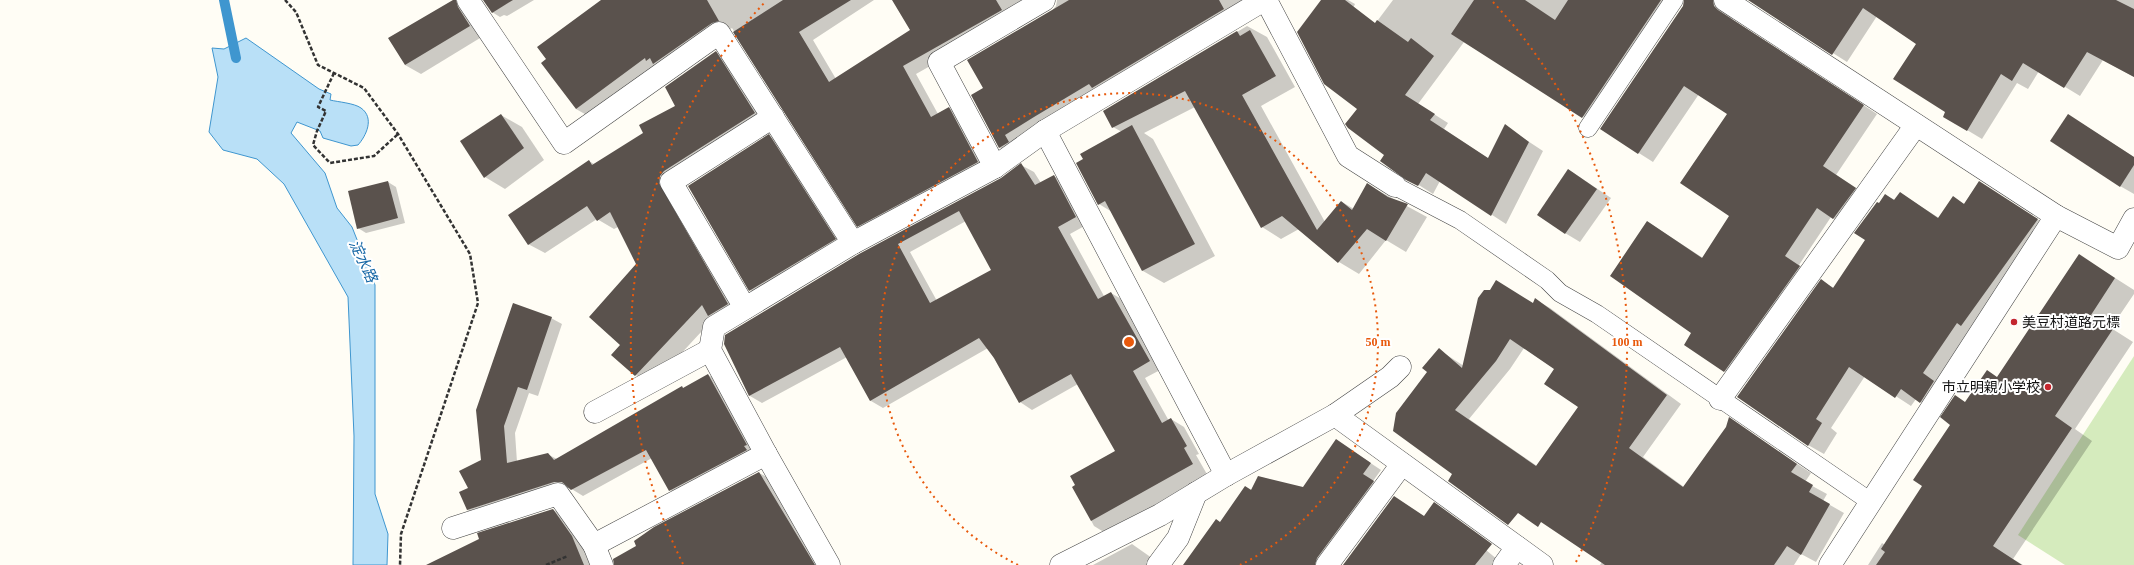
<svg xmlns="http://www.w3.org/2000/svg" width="2134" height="565" viewBox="0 0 2134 565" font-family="'Times New Roman','Noto Sans JP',serif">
  <rect width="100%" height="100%" fill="#fffdf5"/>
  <polygon fill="#d5ebbd" points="2134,356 2134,565 2065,565 2018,535"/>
  <path fill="#b9e0f7" stroke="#3f96cf" d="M246,38L319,89L331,94L330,100C338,102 354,103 361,108C375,118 366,136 358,145L351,146L323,138L320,131L297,122L291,133L325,173L337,208L352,227L375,285V494L388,534L387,565H353L354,436L348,297L284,184L257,159L223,150L209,132L218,77L212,48L224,49Z"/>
  <g fill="#0003" fill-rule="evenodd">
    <polygon points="455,0 471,8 485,35 421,74 405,65"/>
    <polygon points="484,0 534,0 507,16 504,15 500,17 492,12"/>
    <polygon points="602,0 874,0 813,40 836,79 911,31 894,0 1047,0 916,74 938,114 949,108 963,116 991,170 872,234 858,226 732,28 590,117 576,109"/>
    <polygon points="1057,0 1267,0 1014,156 1000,148 972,95 984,89 1056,6"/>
    <polygon points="1322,0 1348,0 1355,4 1326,66"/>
    <polygon points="1393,0 1684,0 1680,2 1597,125 1464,42 1418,104 1448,123 1444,129 1489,159 1505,126 1543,151 1506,224 1440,181 1433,194 1381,161 1385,155 1358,109 1375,24"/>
    <polygon points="1686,0 1730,0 1728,14 1733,20 1877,114 1836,175 1870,197 1848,227 1831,217 1799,265 1814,275 1739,379 1725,371 1693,333 1648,222 1703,258 1731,216 1728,114 1699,94 1653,162 1601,129 1684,6"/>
    <polygon points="1750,0 2134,0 2134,77 2103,60 2080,96 2039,71 2028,89 2017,83 1982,139 1967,130 1947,112 1917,43 1877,16 1847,62"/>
    <polygon points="1247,26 1267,37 1295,87 1261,106 1325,222 1342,202 1354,209 1368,185 1427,217 1406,252 1386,240 1359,274 1339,262 1299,229 1281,239 1262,227 1195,107 1144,133 1153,139 1215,256 1164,283 1143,271 1112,212 1099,204 1122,132 1113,127 1105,111"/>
    <polygon points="716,52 732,61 771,123 681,181 744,313 714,318 652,385 636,375 613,355 621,345 637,264 618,227 614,229 597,219 545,253 528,244 589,161 594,164 645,134 676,107"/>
    <polygon points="501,115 522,127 544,160 505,189 485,177"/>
    <polygon points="2068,115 2134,157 2134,194 2120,186"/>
    <polygon points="769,136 781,143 847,246 762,297 750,290"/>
    <path d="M1021,165L1034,172L1041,183L1054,176L1066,183L1088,224L1070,234L1104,296L1111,293L1123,300L1162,369L1145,378L1169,421L1171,419L1184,427L1199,454L1196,455L1208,476L1107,534L1094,526L1074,487L1116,451L1078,384L1032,410L1020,402L988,348L883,408L871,401L847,357L762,403L750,396L725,344L1001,179ZM966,221L993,270L937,301L910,252Z"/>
    <polygon points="1569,170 1611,198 1580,242 1565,233"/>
    <polygon points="388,182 396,187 405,223 366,233 358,228"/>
    <polygon points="1979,182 2053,229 1936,411 1916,399 1911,406 1865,376 1831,428 1837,433 1824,454 1808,445 1821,281 1834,288 1866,239 1879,204 1885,195 1895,200 1900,193 1939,218 1953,197 1964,204"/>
    <polygon points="2079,255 2134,290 2134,294 2111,328 2133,342 2075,429 2092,441 2013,559 2023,565 1868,565 1882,543 1885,545 1923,486 1952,424 1955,396 1966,403 1997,378"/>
    <path d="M1536,300L1550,308L1681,404L1643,457L1684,487L1727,427L1729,419L1811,473L1805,482L1827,494L1823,501L1844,513L1816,562L1801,554L1794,565H1600L1602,562L1439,453L1428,372L1439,350L1464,366ZM1524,348L1555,369L1580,407L1537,466L1469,419L1510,369Z"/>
    <polygon points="551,318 562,324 538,396 529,393 515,433 517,462 547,454 557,459 682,388 684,389 708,375 720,381 757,451 681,497 670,490 652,458 583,496 570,488 566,488 479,516 467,510 469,489"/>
    <polygon points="1336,440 1381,470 1373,481 1384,488 1327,565 1184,565 1220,523 1246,487 1252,490 1303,488"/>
    <polygon points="759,473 769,478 821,565 618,565"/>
    <polygon points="1394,497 1425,517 1486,550 1504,565 1344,565"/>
    <polygon points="553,510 566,517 594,565 459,565"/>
    <polygon points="1132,544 1159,563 1158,565 1093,565"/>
  </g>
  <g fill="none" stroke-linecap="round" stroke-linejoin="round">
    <polyline stroke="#3f96cf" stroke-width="10" points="224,0 236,58"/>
  </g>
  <g fill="#5a524d" fill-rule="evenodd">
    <polygon points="453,0 456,0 458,7 470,26 405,65 388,38"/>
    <polygon points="483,0 513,0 492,13"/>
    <polygon points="601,0 707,0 719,21 712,23 653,64 650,58 646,61 645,58 576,109 541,63 546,59 537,47"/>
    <polygon points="783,0 851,0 799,32 829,82 910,30 892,0 996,0 1002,10 903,66 931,117 949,107 978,162 857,227 733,32"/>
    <polygon points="1069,0 1219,0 1224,9 1092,88 1089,84 1034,117 1005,135 1009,142 999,148 971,95 983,88 967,60"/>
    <polygon points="1321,0 1345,0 1375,23 1377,20 1408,42 1411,38 1434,56 1405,95 1435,114 1430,120 1488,158 1505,124 1529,142 1491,216 1426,173 1418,186 1406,180 1380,161 1384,155 1348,128 1345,124 1357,109 1324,84 1297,32"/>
    <polygon points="1474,0 1525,0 1555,20 1568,0 1661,0 1582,118 1451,34"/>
    <polygon points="1684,0 1713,0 1714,6 1718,10 1864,105 1823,166 1856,188 1833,219 1817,208 1785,256 1800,266 1724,372 1684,345 1691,333 1610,276 1647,221 1702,258 1729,216 1680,183 1727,114 1684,86 1638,154 1600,129 1683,6"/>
    <polygon points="1748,0 2116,0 2134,9 2134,77 2087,52 2064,88 2023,63 2012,81 2001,74 1967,131 1943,117 1945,112 1893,79 1916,44 1863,8 1832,55"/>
    <polygon points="1250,30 1276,76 1242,95 1317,230 1341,201 1352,210 1367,183 1388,197 1408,204 1386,241 1367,229 1338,263 1282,216 1261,228 1185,91 1112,128 1103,111 1237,31 1240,36"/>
    <polygon points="716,51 755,113 664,171 660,176 659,183 728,304 708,316 702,305 635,376 611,355 620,345 589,317 636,264 610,212 597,221 587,206 528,245 508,215 589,160 592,165 643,133 639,125 675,106 665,87"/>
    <polygon points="501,114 524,148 484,178 460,141"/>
    <polygon points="2068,114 2134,157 2134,165 2120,187 2050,141"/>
    <polygon points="1132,125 1195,244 1142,271 1105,201 1098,205 1076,163 1083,159 1080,154"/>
    <polygon points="769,134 836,239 749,291 688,186"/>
    <path d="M1021,163L1035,185L1054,175L1076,217L1058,227L1098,299L1111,292L1150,361L1133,371L1162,423L1171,418L1187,446L1184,448L1193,464L1091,521L1072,487L1075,485L1070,476L1115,451L1071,374L1019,403L994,358L979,338L870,401L840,347L749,396L724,344L725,335L859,254L1001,178ZM959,211L991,270L930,303L898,244Z"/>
    <polygon points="1568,169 1597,189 1565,234 1537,215"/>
    <polygon points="388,181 398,218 357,229 348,191"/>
    <polygon points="1979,181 2038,219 1961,326 1957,323 1923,373 1934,381 1920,403 1901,389 1895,398 1849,367 1816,419 1822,423 1808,446 1737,397 1821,279 1833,288 1865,240 1854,233 1877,202 1879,203 1885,194 1894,200 1900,192 1938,218 1953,196 1964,204"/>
    <polygon points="2079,254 2115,278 2091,315 2113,329 2055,416 2072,428 1993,546 2022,565 1876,565 1885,552 1881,549 1922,486 1913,480 1950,425 1940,417 1955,395 1965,402 1987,370 1997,377"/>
    <path d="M1496,280L1533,303L1535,298L1667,395L1629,448L1683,487L1726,427L1729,417L1797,464L1791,472L1813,485L1809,492L1830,504L1801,555L1787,546L1774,565H1605L1541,522L1538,527L1518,513L1508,525L1448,481L1452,474L1393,431L1396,413L1427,372L1422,368L1439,348L1462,368L1478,298L1484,290H1490ZM1510,339L1554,369L1544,384L1578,407L1536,466L1455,410L1496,361Z"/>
    <polygon points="513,303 552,317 527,390 518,387 504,426 507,463 548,453 554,460 682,386 683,388 708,374 747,445 744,446 747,450 669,491 646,450 571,490 562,482 554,482 467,510 459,492 468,488 459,471 481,460 476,410"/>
    <polygon points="1336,439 1371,463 1363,474 1374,481 1317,558 1315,565 1183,565 1216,519 1220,522 1245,486 1251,490 1258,476 1303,487"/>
    <polygon points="759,472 815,565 614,565 613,559 636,546 634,541 654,527"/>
    <polygon points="1394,496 1424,516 1434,502 1492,544 1475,565 1343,565"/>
    <polygon points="553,509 572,536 584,565 426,565 479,539 477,533"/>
  </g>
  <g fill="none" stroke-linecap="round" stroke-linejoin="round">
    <defs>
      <g id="service">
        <polyline points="1588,128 1674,0"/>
        <polyline points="1395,186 1460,220 1547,280 1560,293 1597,314 1871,502"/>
      </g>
      <g id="minor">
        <polyline points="468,0 564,143 719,33 853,243"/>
        <polyline points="1266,0 1348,156 1395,186"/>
        <polyline points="1725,0 2056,216 2118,248 2134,219"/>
        <polyline points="1045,131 1226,475"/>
        <polyline points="995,167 939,62 1044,0"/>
        <polyline points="745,308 671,182 773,117"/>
        <polyline points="1720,399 1916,125"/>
        <polyline points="595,412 710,350"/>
        <polyline points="1335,415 1542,565"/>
        <polyline points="453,528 558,494 594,545 602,565"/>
        <polyline points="594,545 766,454"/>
        <polyline points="829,565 766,454 710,350 714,327 853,243 995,167 1045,131 1264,0"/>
        <polyline points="1061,565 1160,515 1226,475 1335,415 1390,377 1400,367"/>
        <polyline points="1158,565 1178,538 1196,493"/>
        <polyline points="1327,565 1402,464"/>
        <polyline points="1504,565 1517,547"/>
        <polyline points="1830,565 2056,216"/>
      </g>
    </defs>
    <use href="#service" stroke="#444" stroke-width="19"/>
    <use href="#minor" stroke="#444" stroke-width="23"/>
    <g stroke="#333" stroke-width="2.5" stroke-dasharray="4 2" stroke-linecap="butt">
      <polyline points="285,0 296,12 318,65 364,88 398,134 470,254 478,303 401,534 400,565"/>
      <polyline points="334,73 318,107 326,111 317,131 313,145 330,163 374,156 398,134"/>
      <polyline points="546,565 568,556"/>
    </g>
    <use href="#service" stroke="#fff" stroke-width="18"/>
    <use href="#minor" stroke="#fff" stroke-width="22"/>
  </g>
  <g fill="none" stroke="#e8590c" stroke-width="2" stroke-dasharray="2 4">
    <path d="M1018 565A249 249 0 1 1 1240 565"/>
    <path d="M683 564A498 498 0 0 1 765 2M1493 2A498 498 0 0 1 1575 564"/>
  </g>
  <g fill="#c4262e" stroke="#fff" stroke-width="1.5">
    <circle cx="2014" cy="322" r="4"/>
    <circle cx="2048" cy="387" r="4"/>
  </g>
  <g text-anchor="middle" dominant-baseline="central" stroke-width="4" stroke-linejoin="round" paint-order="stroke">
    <g font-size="14" fill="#111" stroke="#fff" text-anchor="start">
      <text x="2022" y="322">美豆村道路元標</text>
      <text x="2040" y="387" text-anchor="end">市立明親小学校</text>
    </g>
    <g font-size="15" font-style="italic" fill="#1768a6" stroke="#fff">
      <text transform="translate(363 261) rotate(65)">淀水路</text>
    </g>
  </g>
  <circle cx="1129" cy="342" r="6" fill="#e8590c" stroke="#fff" stroke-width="2"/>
  <g font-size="12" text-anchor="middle" font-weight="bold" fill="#e8590c" stroke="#fff" stroke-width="4" stroke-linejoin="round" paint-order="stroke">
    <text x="1378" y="346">50 m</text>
    <text x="1627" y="346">100 m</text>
  </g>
</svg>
